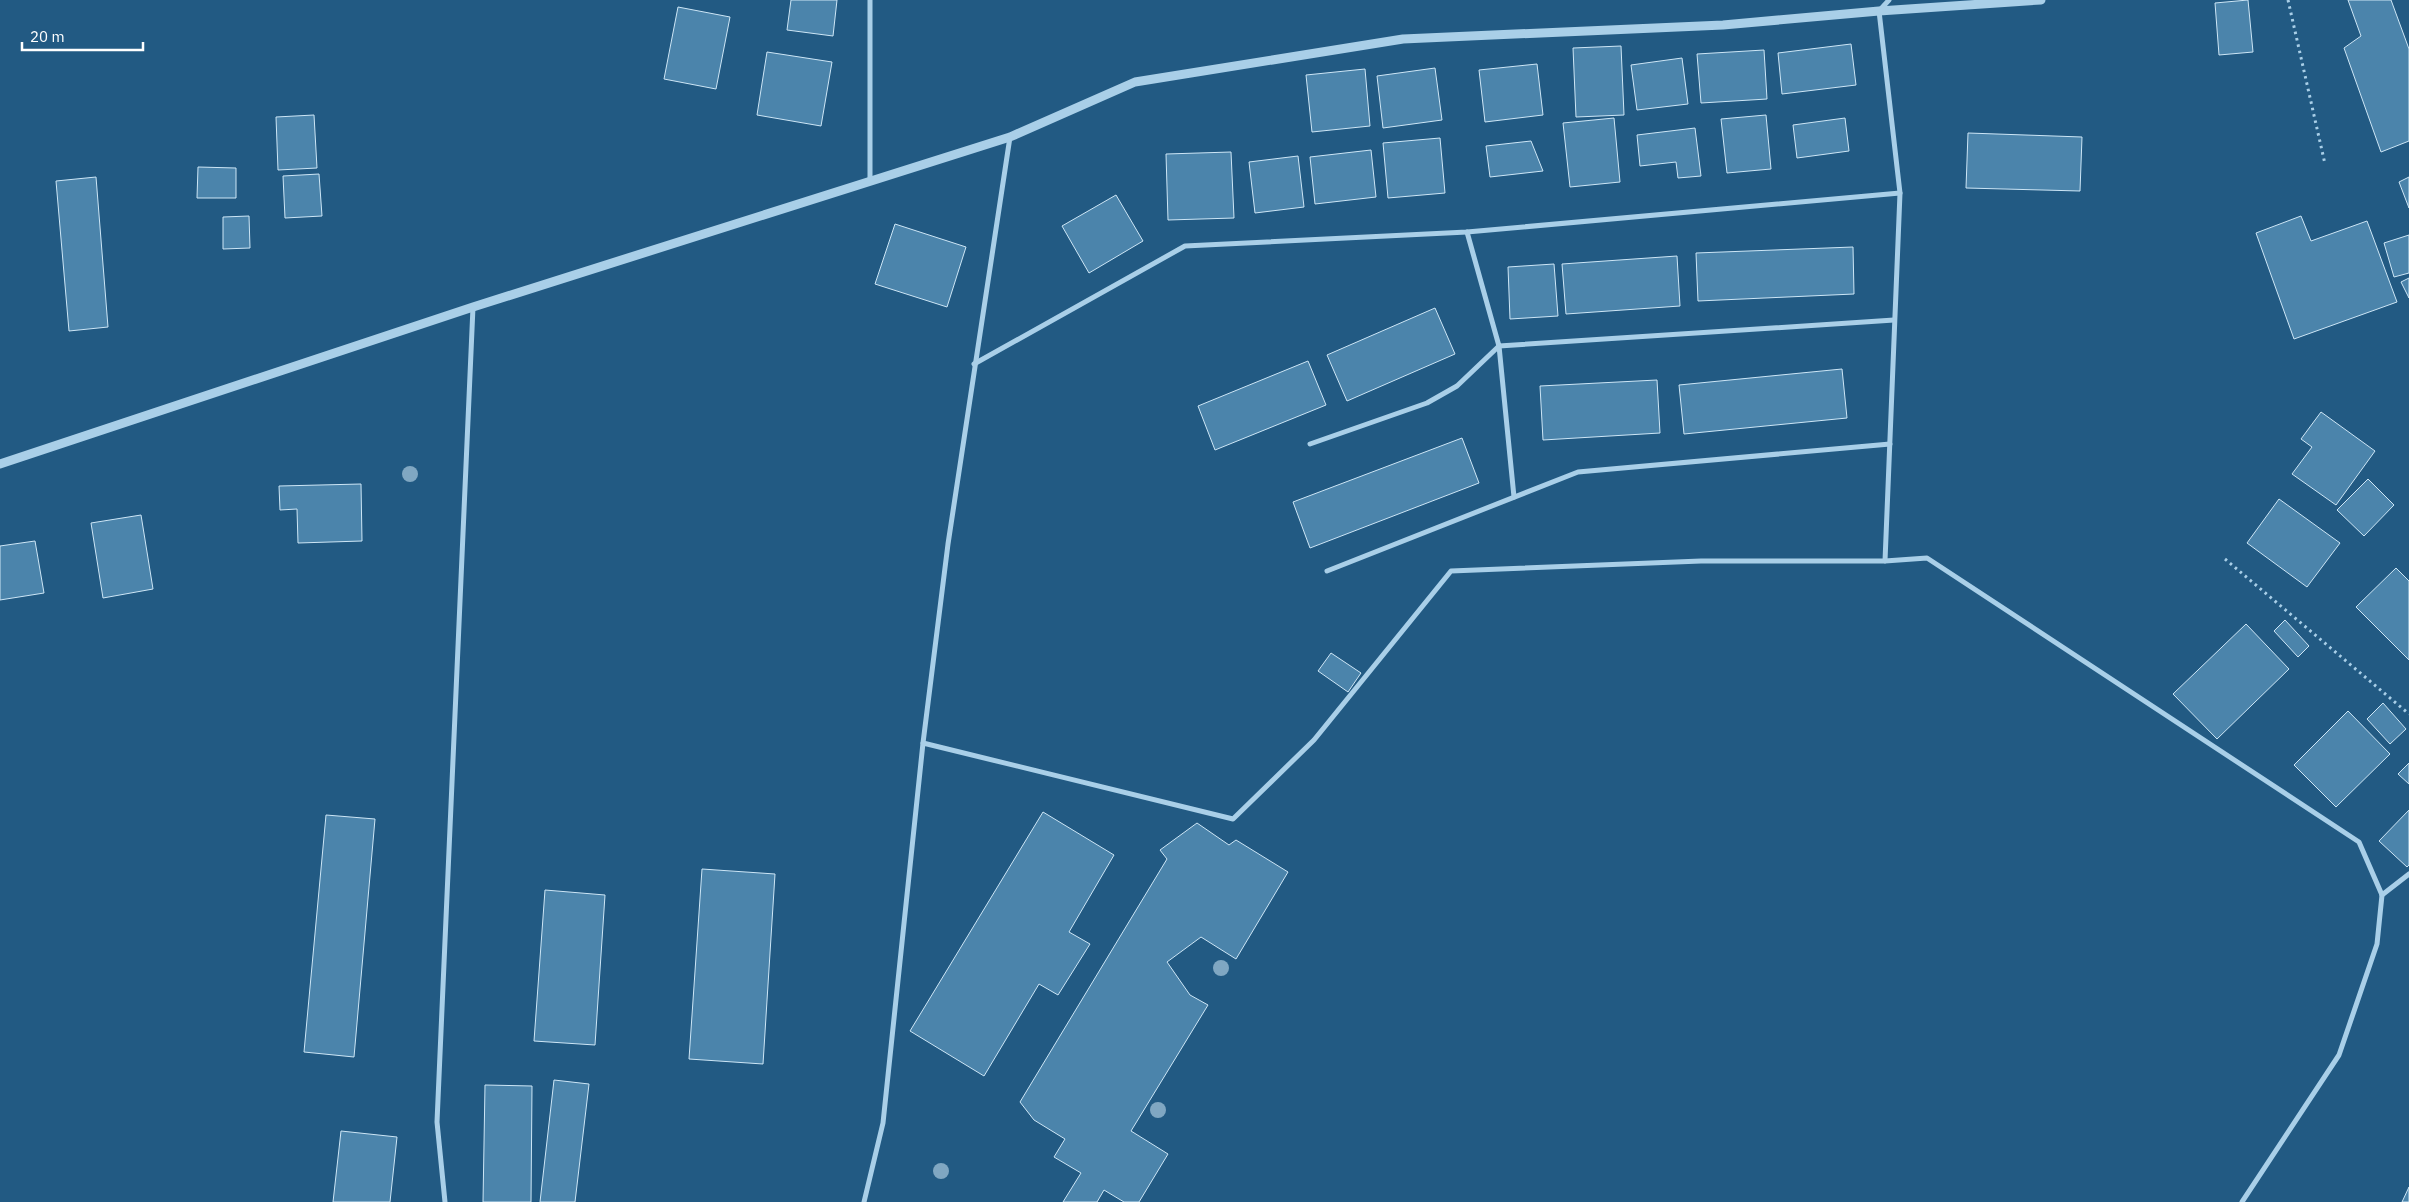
<svg xmlns="http://www.w3.org/2000/svg" width="2409" height="1202" viewBox="0 0 2409 1202" font-family="'IBM Plex Sans',sans-serif">
  <rect width="100%" height="100%" fill="#225a83"/>
  <g fill="#4b84ab" stroke="#cde6f6">
    <polygon points="791,0 837,0 833,36 787,30"/>
    <polygon points="2248,0 2253,52 2219,55 2215,3"/>
    <polygon points="2348,0 2391,0 2409,49 2409,141 2381,152 2344,48 2361,36"/>
    <polygon points="678,7 730,17 716,89 664,79"/>
    <polygon points="1851,44 1856,85 1782,94 1778,53"/>
    <polygon points="1621,46 1624,115 1576,117 1573,48"/>
    <polygon points="1764,50 1767,99 1701,103 1697,54"/>
    <polygon points="767,52 832,62 821,126 757,115"/>
    <polygon points="1682,58 1688,104 1637,110 1631,65"/>
    <polygon points="1537,64 1543,115 1485,122 1479,70"/>
    <polygon points="1435,68 1442,120 1383,128 1377,76"/>
    <polygon points="1365,69 1370,126 1312,132 1306,75"/>
    <polygon points="314,115 317,168 278,170 276,117"/>
    <polygon points="1766,115 1771,169 1727,173 1721,119"/>
    <polygon points="1614,118 1620,182 1570,187 1563,123"/>
    <polygon points="1845,118 1849,151 1797,158 1793,125"/>
    <polygon points="1695,128 1701,176 1678,178 1676,162 1640,166 1637,135"/>
    <polygon points="1968,133 2082,137 2080,191 1966,188"/>
    <polygon points="1440,138 1445,193 1388,198 1383,143"/>
    <polygon points="1531,141 1543,171 1490,177 1486,146"/>
    <polygon points="1371,150 1376,197 1315,204 1310,157"/>
    <polygon points="1231,152 1234,218 1168,220 1166,154"/>
    <polygon points="1298,156 1304,207 1255,213 1249,162"/>
    <polygon points="198,167 236,168 236,198 197,198"/>
    <polygon points="319,174 322,216 285,218 283,176"/>
    <polygon points="96,177 108,327 69,331 56,181"/>
    <polygon points="2409,177 2409,208 2399,182"/>
    <polygon points="1116,195 1143,241 1089,273 1062,226"/>
    <polygon points="249,216 250,248 223,249 223,217"/>
    <polygon points="2301,216 2311,241 2367,221 2397,302 2294,339 2256,233"/>
    <polygon points="895,224 966,247 947,307 875,284"/>
    <polygon points="2409,235 2409,273 2394,277 2384,243"/>
    <polygon points="1853,247 1854,294 1698,301 1696,253"/>
    <polygon points="1677,256 1680,306 1566,314 1562,264"/>
    <polygon points="1554,264 1558,316 1510,319 1508,267"/>
    <polygon points="2409,278 2409,298 2401,282"/>
    <polygon points="1435,308 1455,354 1347,401 1327,355"/>
    <polygon points="1308,361 1326,405 1215,450 1198,406"/>
    <polygon points="1842,369 1847,418 1684,434 1679,385"/>
    <polygon points="1657,380 1660,433 1543,440 1540,386"/>
    <polygon points="2321,412 2375,451 2336,505 2292,474 2312,447 2301,439"/>
    <polygon points="1462,438 1479,483 1310,548 1293,502"/>
    <polygon points="2368,479 2394,505 2364,536 2337,510"/>
    <polygon points="361,484 362,541 298,543 297,509 280,510 279,486"/>
    <polygon points="2279,499 2340,543 2307,587 2247,543"/>
    <polygon points="141,515 153,589 103,598 91,523"/>
    <polygon points="35,541 44,593 0,600 0,546"/>
    <polygon points="2396,568 2409,581 2409,660 2356,607"/>
    <polygon points="2285,620 2309,646 2298,657 2274,631"/>
    <polygon points="2246,624 2289,669 2217,739 2173,694"/>
    <polygon points="1331,653 1361,673 1348,692 1318,671"/>
    <polygon points="2383,703 2406,729 2390,744 2367,719"/>
    <polygon points="2348,711 2390,754 2336,807 2294,765"/>
    <polygon points="2409,763 2409,784 2398,774"/>
    <polygon points="2409,810 2409,865 2407,867 2379,841"/>
    <polygon points="1043,812 1114,855 1069,932 1090,944 1058,995 1039,984 984,1076 910,1031"/>
    <polygon points="326,815 375,819 354,1057 304,1052"/>
    <polygon points="1197,823 1229,845 1236,840 1288,872 1236,959 1201,937 1167,962 1190,995 1208,1005 1131,1131 1168,1154 1139,1202 1124,1202 1104,1190 1097,1202 1063,1202 1081,1173 1054,1157 1065,1139 1034,1120 1020,1102 1167,859 1160,850"/>
    <polygon points="702,869 775,874 763,1064 689,1059"/>
    <polygon points="545,890 605,895 595,1045 534,1041"/>
    <polygon points="554,1080 589,1084 575,1202 540,1202"/>
    <polygon points="485,1085 532,1086 531,1202 483,1202"/>
    <polygon points="341,1131 397,1137 390,1202 333,1202"/>
    <polygon points="2409,1187 2409,1202 2402,1202"/>
  </g>
  <g fill="none" stroke-linecap="round" stroke-linejoin="round">
    <g stroke="#a9cfe8" stroke-width="3" stroke-dasharray="2.5 4" stroke-linecap="butt">
      <polyline points="2288,0 2325,164"/>
      <polyline points="2225,559 2409,714"/>
    </g>
    <g stroke="#a9cfe8" stroke-width="5">
      <polyline points="870,181 870,0"/>
      <polyline points="1467,232 1499,346 1894,320"/>
      <polyline points="1499,346 1514,497"/>
      <polyline points="974,364 1185,246 1467,232 1900,193"/>
      <polyline points="1310,444 1427,403 1457,386 1499,346"/>
      <polyline points="1885,561 1900,193 1879,11 1889,0"/>
      <polyline points="1327,571 1578,472 1890,444"/>
      <polyline points="923,743 1233,819 1314,740 1451,571 1701,561 1885,561 1927,558 2359,842 2382,895 2377,944 2339,1055 2242,1202"/>
      <polyline points="2382,895 2409,874"/>
      <polyline points="445,1202 437,1122 473,307"/>
      <polyline points="864,1202 883,1123 923,743 948,544 1010,137"/>
    </g>
    <polyline stroke="#a9cfe8" stroke-width="9" points="0,464 473,307 1010,137 1135,82 1403,39 1723,25 1879,11 2041,0"/>
  </g>
  <g fill="#80a7c2">
    <circle cx="410" cy="474" r="8"/>
    <circle cx="1221" cy="968" r="8"/>
    <circle cx="1158" cy="1110" r="8"/>
    <circle cx="941" cy="1171" r="8"/>
  </g>
  <path d="M22 42v8h121v-8" fill="none" stroke="#ffffff" stroke-width="2.5"/>
  <text x="30" y="42" font-size="15" fill="#ffffff" stroke="#225a83" stroke-width="4" paint-order="stroke">20 m</text>
</svg>
